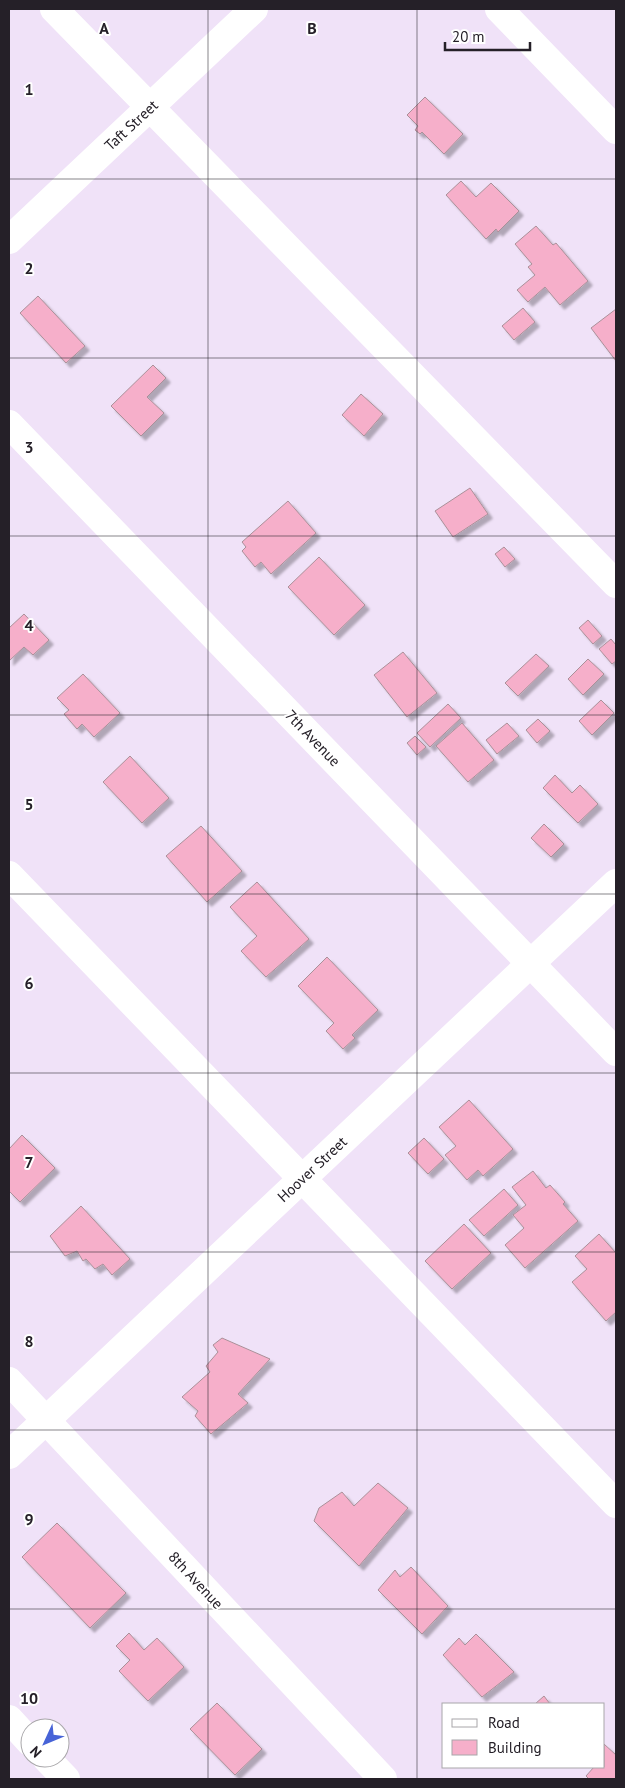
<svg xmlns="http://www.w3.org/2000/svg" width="625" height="1788" viewBox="0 0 625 1788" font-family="'PT Sans',sans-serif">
  <defs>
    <filter id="shadow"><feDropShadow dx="4.5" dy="4.5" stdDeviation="1" flood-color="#0004"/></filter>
  </defs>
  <rect width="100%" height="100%" fill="#f0e2f8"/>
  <g fill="#f6afca" stroke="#aa9099" filter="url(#shadow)">
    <polygon points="425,97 463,134 444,154 422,132 420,134 415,130 418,126 407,115"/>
    <polygon points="461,181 476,197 491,183 519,211 498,232 496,229 486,239 446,195"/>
    <polygon points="536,226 553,245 556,243 588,281 560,305 545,287 528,302 517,290 535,275 528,267 532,264 515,244"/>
    <polygon points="38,296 85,346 66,363 20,313"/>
    <polygon points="523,308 535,322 514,340 502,326"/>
    <polygon points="616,309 616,361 591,328"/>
    <polygon points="153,365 166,378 147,397 164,413 141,436 111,406"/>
    <polygon points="361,394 383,414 364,436 342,415"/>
    <polygon points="470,488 488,514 453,537 435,511"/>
    <polygon points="288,501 316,533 271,574 261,562 255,567 242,551 246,547 242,542"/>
    <polygon points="504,547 515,559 505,567 495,554"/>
    <polygon points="319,557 365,605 334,635 288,587"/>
    <polygon points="24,614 49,640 33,655 24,647 9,661 9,628"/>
    <polygon points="588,620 602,636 593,644 579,628"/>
    <polygon points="611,639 616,645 616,661 612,664 599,649"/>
    <polygon points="403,652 437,693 407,717 374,675"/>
    <polygon points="536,654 549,666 518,696 505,683"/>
    <polygon points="588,659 604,674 583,695 568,679"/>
    <polygon points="83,674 120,713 94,737 82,724 77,729 64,714 69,710 57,698"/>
    <polygon points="601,700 614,713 592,735 579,721"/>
    <polygon points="448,704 461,718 430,747 417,733"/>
    <polygon points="538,719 550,731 537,743 526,730"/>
    <polygon points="462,723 494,760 468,782 436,746"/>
    <polygon points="507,723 519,736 497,754 486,740"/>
    <polygon points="415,736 426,747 417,755 407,743"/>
    <polygon points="130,756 169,798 142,823 103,782"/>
    <polygon points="555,775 572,793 580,785 598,804 578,823 543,788"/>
    <polygon points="544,824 564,844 551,857 531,838"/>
    <polygon points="201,826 242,871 207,902 166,856"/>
    <polygon points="257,882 309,939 266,977 241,951 257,936 230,907"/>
    <polygon points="327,957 378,1010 352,1035 355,1038 343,1049 326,1031 334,1023 298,986"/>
    <polygon points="469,1100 513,1149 483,1176 478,1170 467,1180 445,1155 456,1146 439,1127"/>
    <polygon points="22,1135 55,1168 20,1202 9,1191 9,1149"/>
    <polygon points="424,1138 444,1159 428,1174 408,1153"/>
    <polygon points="533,1171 546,1188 550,1185 565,1202 563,1204 578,1221 525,1268 505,1245 524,1228 513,1215 526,1205 512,1187"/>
    <polygon points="504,1189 518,1205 484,1236 469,1220"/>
    <polygon points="81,1206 130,1259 112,1275 103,1264 95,1269 86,1259 83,1261 77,1251 65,1256 50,1236"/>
    <polygon points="464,1224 491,1253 452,1289 425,1261"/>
    <polygon points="599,1234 616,1253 616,1312 606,1321 572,1282 587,1269 575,1256"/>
    <polygon points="222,1338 270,1359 238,1394 248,1403 211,1434 195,1416 198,1411 182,1397 210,1372 206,1366 218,1352 213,1345"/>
    <polygon points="378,1483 408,1508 359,1566 314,1521 319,1508 342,1492 354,1506"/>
    <polygon points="57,1523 126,1593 90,1628 22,1557"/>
    <polygon points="411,1567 448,1606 422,1634 378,1590 395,1570 400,1577"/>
    <polygon points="129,1633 144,1650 157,1638 184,1667 148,1701 119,1671 130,1660 116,1646"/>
    <polygon points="476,1634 514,1672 482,1697 443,1655 459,1638 465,1645"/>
    <polygon points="544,1696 550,1704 535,1704"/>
    <polygon points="217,1703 262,1749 235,1775 190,1729"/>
    <polygon points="604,1744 616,1755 616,1779 589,1779 586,1776 594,1767 604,1767"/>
  </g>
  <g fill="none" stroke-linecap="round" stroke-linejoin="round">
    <g stroke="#fff" stroke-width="28">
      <polyline points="54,9 616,584"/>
      <polyline points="499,9 616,130"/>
      <polyline points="9,240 254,9"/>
      <polyline points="9,424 616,1052"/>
      <polyline points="9,875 616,1504"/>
      <polyline points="9,1381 383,1779"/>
      <polyline points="9,1455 616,883"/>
      <polyline points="9,1719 30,1742"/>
      <polyline points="46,1758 66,1779"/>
    </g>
  </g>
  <path fill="none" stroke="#252028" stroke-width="1" stroke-opacity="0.55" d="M208,9V1779M417,9V1779M9,179H616M9,358H616M9,536H616M9,715H616M9,894H616M9,1073H616M9,1252H616M9,1430H616M9,1609H616"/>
  <g text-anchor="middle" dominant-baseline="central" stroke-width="4" stroke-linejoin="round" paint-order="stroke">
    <g font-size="15" fill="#252028" stroke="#fff">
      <text transform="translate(131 125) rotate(-43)">Taft Street</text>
      <text transform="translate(313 738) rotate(46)">7th Avenue</text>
      <text transform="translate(312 1169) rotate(-43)">Hoover Street</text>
      <text transform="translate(196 1580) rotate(47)">8th Avenue</text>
    </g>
  </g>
  <g font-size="16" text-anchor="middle" font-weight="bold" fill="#252028" stroke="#fff" stroke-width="4" stroke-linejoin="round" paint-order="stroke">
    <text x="104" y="34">A</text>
    <text x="312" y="34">B</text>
    <text x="29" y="95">1</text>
    <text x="29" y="274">2</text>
    <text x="29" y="453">3</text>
    <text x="29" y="631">4</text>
    <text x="29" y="810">5</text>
    <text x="29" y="989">6</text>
    <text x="29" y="1168">7</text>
    <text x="29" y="1347">8</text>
    <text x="29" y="1525">9</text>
    <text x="29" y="1704">10</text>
  </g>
  <rect width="625" height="1788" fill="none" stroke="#252028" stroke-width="20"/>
  <rect x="442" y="1703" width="162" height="65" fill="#ffffff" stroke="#a8a6a9"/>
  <rect x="452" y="1719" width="25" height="8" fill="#ffffff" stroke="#a8a6a9"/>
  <text x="488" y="1728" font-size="15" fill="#252028">Road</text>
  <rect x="452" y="1740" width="25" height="15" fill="#f6afca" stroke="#a8a6a9"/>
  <text x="488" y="1753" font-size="15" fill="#252028">Building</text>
  <g transform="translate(45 1743) rotate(226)"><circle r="24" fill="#ffffff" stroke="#a8a6a9"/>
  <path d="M0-4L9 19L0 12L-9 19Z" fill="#4763d7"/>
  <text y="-8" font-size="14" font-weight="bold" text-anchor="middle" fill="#252028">N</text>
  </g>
  <path d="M445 42v8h85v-8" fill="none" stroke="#252028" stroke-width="2.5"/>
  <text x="452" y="42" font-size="15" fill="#252028" stroke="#ffffff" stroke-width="4" paint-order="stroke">20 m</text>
</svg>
